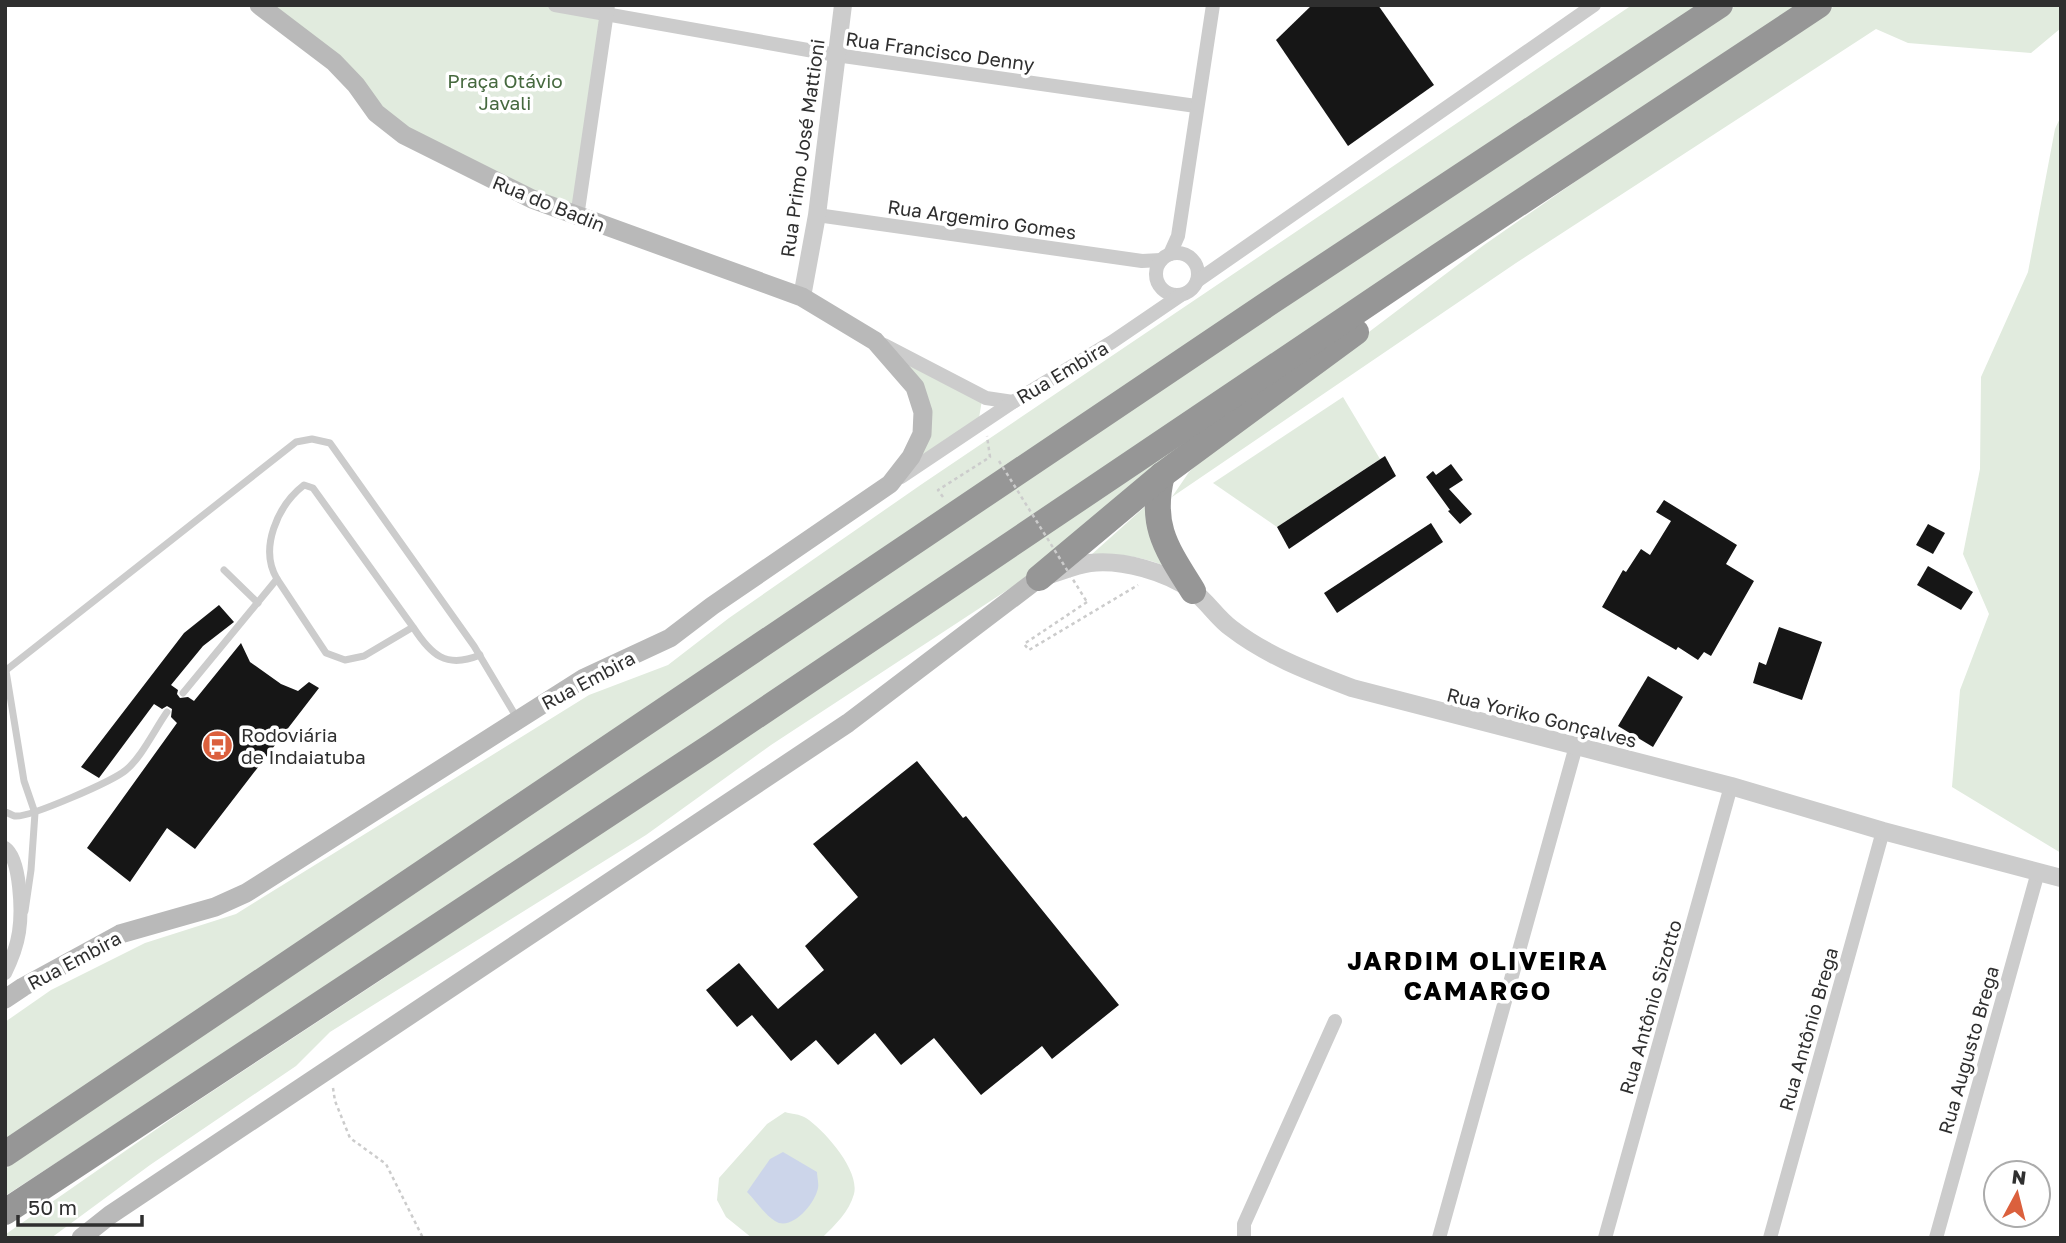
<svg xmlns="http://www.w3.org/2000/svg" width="2066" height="1243" viewBox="0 0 2066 1243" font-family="'Golos Text',sans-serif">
  <rect width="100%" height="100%" fill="#fff"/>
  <g fill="#e1ebde">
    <polygon points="262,5 555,5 602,13 574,211 389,125"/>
    <polygon points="1632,5 1700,5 5,1140 5,1022 51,990 145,943 236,914 589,695 668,665 729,618 922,484"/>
    <path d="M1737,5H1799L517,863L5,1196V1169C580,777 1156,388 1737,5Z"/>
    <polygon points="1836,5 2061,5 2061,28 2031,53 1908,43 1876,29 1516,263 1172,497 1189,472 1218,446 1484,245 1726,77"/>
    <polygon points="2061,116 2061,853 1952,787 1960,690 1989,614 1963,554 1980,469 1981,377 2028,272 2055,129"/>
    <polygon points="895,355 982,400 979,418 911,470 923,412"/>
    <polygon points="1343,397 1380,459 1277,527 1213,483"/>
    <polygon points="1182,439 1185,444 1021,581 771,745 646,835 330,1032 296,1066 150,1165 51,1238 5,1238 6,1234 184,1110 381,980"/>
    <path d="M1149,503L1170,568C1141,556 1123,554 1091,555Z"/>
    <path d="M785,1112C791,1114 800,1114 806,1118C824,1130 860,1170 854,1194C849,1212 835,1225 822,1238H752L726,1217L717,1200L719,1178L767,1124Z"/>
  </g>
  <path fill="#ccd5ea" d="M783,1152L817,1172C817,1176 819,1184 818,1188C815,1204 791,1232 775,1221C764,1214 756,1201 747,1192L770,1159Z"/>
  <g fill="#161616">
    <polygon points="1312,5 1378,5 1434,85 1348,146 1276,40"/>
    <polygon points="1385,456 1396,476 1289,549 1277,527"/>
    <polygon points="1451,464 1463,480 1449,489 1472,514 1460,524 1448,511 1450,510 1426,477 1433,471 1436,475"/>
    <polygon points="1664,500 1737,545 1726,564 1754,581 1711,656 1704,652 1698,660 1678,647 1676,650 1602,607 1623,570 1626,572 1641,549 1650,555 1671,521 1656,512"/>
    <polygon points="1431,523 1443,542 1337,613 1324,593"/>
    <polygon points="1928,524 1945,533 1933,554 1916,545"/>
    <polygon points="1928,566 1973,592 1961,610 1917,585"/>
    <polygon points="219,605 234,622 203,646 171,685 178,690 177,694 180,698 188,697 194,701 241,643 250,662 281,684 298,691 309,682 319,688 195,849 167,828 130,882 87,848 177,723 171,717 172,709 167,706 162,709 154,704 99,778 81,767 184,633"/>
    <polygon points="1779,627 1822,642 1802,700 1753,683 1759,662 1766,665"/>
    <polygon points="1648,676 1683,697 1653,747 1618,726"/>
    <polygon points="917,761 963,818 966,816 1119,1005 1052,1059 1042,1046 981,1095 934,1038 901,1065 875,1033 838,1065 816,1040 791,1061 752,1015 737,1027 706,990 739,963 778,1009 824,970 805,946 858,897 813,844"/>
  </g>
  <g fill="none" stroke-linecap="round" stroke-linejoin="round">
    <g stroke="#ccc" stroke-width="2.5" stroke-dasharray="3.5 3.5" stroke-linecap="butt">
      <polyline points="943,497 938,490 990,457 987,436"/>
      <polyline points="1087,602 1024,644 1029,650 1138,585"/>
      <polyline points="333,1088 335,1101 350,1138 386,1164 423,1238"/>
    </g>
    <g stroke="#ccc" stroke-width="7">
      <polyline points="224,570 258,603"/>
      <path d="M413,627L364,656L345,660L326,653L277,579C259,549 277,506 304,485L313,488L413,627C431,655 446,669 480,655"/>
      <polyline points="5,671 296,442 312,439 330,443 474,646 517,718"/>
      <polyline points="6,671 24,781 35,813 31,870 25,911"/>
      <polyline points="183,693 277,579"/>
      <path d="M5,812C7,812 13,816 15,816C29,818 113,781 126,770C141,758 155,729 167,712"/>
    </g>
    <g stroke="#ccc" stroke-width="14">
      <polyline points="555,5 836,55 1196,106"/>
      <polyline points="817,215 1142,261 1161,260"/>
      <polyline points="577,217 608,5"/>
      <circle cx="1177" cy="274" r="21"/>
      <polyline points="1170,254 1178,236 1213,5"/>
      <polyline points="1197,281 1594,5"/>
      <polyline points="884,345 986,398 1013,402"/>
      <polyline points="901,477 1013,402 1112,342 1181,295"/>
      <path d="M5,848C21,859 22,913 19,932C17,945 11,961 5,973"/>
      <polyline points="1244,1238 1244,1224 1335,1021"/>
      <polyline points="1439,1238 1576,746"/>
      <polyline points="1605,1238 1731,786"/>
      <polyline points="1770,1238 1883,831"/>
      <polyline points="1936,1238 2038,872"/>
    </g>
    <g stroke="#ccc" stroke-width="18">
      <polyline points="802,297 817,215 843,5"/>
      <path d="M1049,575C1062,571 1076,565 1090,563C1122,559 1167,572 1193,591C1207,601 1217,618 1231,628C1267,656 1310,672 1352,688L1731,786L1883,831L2061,878"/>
    </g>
    <g stroke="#b9b9b9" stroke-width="19">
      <polyline points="5,999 23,987 120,934 215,907 246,893 584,678 670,638 712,606 890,484 911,457 922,434 923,412 915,387 875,341 802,297 532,199 404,135 376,113 356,85 334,62 259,5"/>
      <polyline points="81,1238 110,1215 848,723 1039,578"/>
    </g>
    <g stroke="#969696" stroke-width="26">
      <path d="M1162,475C1149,526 1167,549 1193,591"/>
      <polyline points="1039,578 1162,475 1356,332"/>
      <polyline points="5,1154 1269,303 1720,5"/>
      <polyline points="5,1212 713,745 1439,256 1819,5"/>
    </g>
    <polyline stroke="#ccc" stroke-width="2.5" stroke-dasharray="3.5 3.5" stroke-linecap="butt" points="999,461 1087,602"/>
  </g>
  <defs>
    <symbol id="bus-disc" viewBox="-11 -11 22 22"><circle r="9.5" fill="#db603d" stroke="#fff"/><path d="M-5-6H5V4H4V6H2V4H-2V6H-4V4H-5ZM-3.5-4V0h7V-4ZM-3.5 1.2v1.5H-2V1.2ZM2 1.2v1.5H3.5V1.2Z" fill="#fff"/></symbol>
  </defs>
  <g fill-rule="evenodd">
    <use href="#bus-disc" x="200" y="728" width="35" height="35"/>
  </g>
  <g text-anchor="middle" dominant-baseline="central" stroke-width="7" stroke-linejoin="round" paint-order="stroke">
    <g font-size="19" fill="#2f2f2f" stroke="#fff">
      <text transform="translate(940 51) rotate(8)">Rua Francisco Denny</text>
      <text transform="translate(802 148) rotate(-82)">Rua Primo José Mattioni</text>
      <text transform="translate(549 203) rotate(22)">Rua do Badin</text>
      <text transform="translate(982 219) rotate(8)">Rua Argemiro Gomes</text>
      <text transform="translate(1062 372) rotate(-31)">Rua Embira</text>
      <text transform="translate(588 680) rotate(-28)">Rua Embira</text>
      <text transform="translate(1542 717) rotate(14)">Rua Yoriko Gonçalves</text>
      <text transform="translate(74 960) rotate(-28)">Rua Embira</text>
      <text transform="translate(1650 1007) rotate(-74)">Rua Antônio Sizotto</text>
      <text transform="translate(1808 1029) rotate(-74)">Rua Antônio Brega</text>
      <text transform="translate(1968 1050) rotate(-74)">Rua Augusto Brega</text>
    </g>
    <g font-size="19" fill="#46693f" stroke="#fff">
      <text x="505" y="80">Praça Otávio<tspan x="505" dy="22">Javali</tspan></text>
    </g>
    <g font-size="19" fill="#2f2f2f" stroke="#fff" text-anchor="start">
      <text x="241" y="734">Rodoviária<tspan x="241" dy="22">de Indaiatuba</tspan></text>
    </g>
    <g font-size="26" font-weight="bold" letter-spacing="2" fill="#000" stroke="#fff">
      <text x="1478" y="960">JARDIM OLIVEIRA<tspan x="1478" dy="30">CAMARGO</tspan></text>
    </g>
  </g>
  <rect width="2066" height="1243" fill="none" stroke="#2f2f2f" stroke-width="14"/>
  <g transform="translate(2017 1194) rotate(7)"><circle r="33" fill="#ffffff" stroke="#acacac" stroke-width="2"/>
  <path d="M0-5L12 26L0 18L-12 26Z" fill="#db603d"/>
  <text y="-10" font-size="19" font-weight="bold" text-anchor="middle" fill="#2f2f2f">N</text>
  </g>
  <path d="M18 1215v10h124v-10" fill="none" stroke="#2f2f2f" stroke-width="3.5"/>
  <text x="28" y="1215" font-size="21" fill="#2f2f2f" stroke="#ffffff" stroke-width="5" paint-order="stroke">50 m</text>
</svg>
